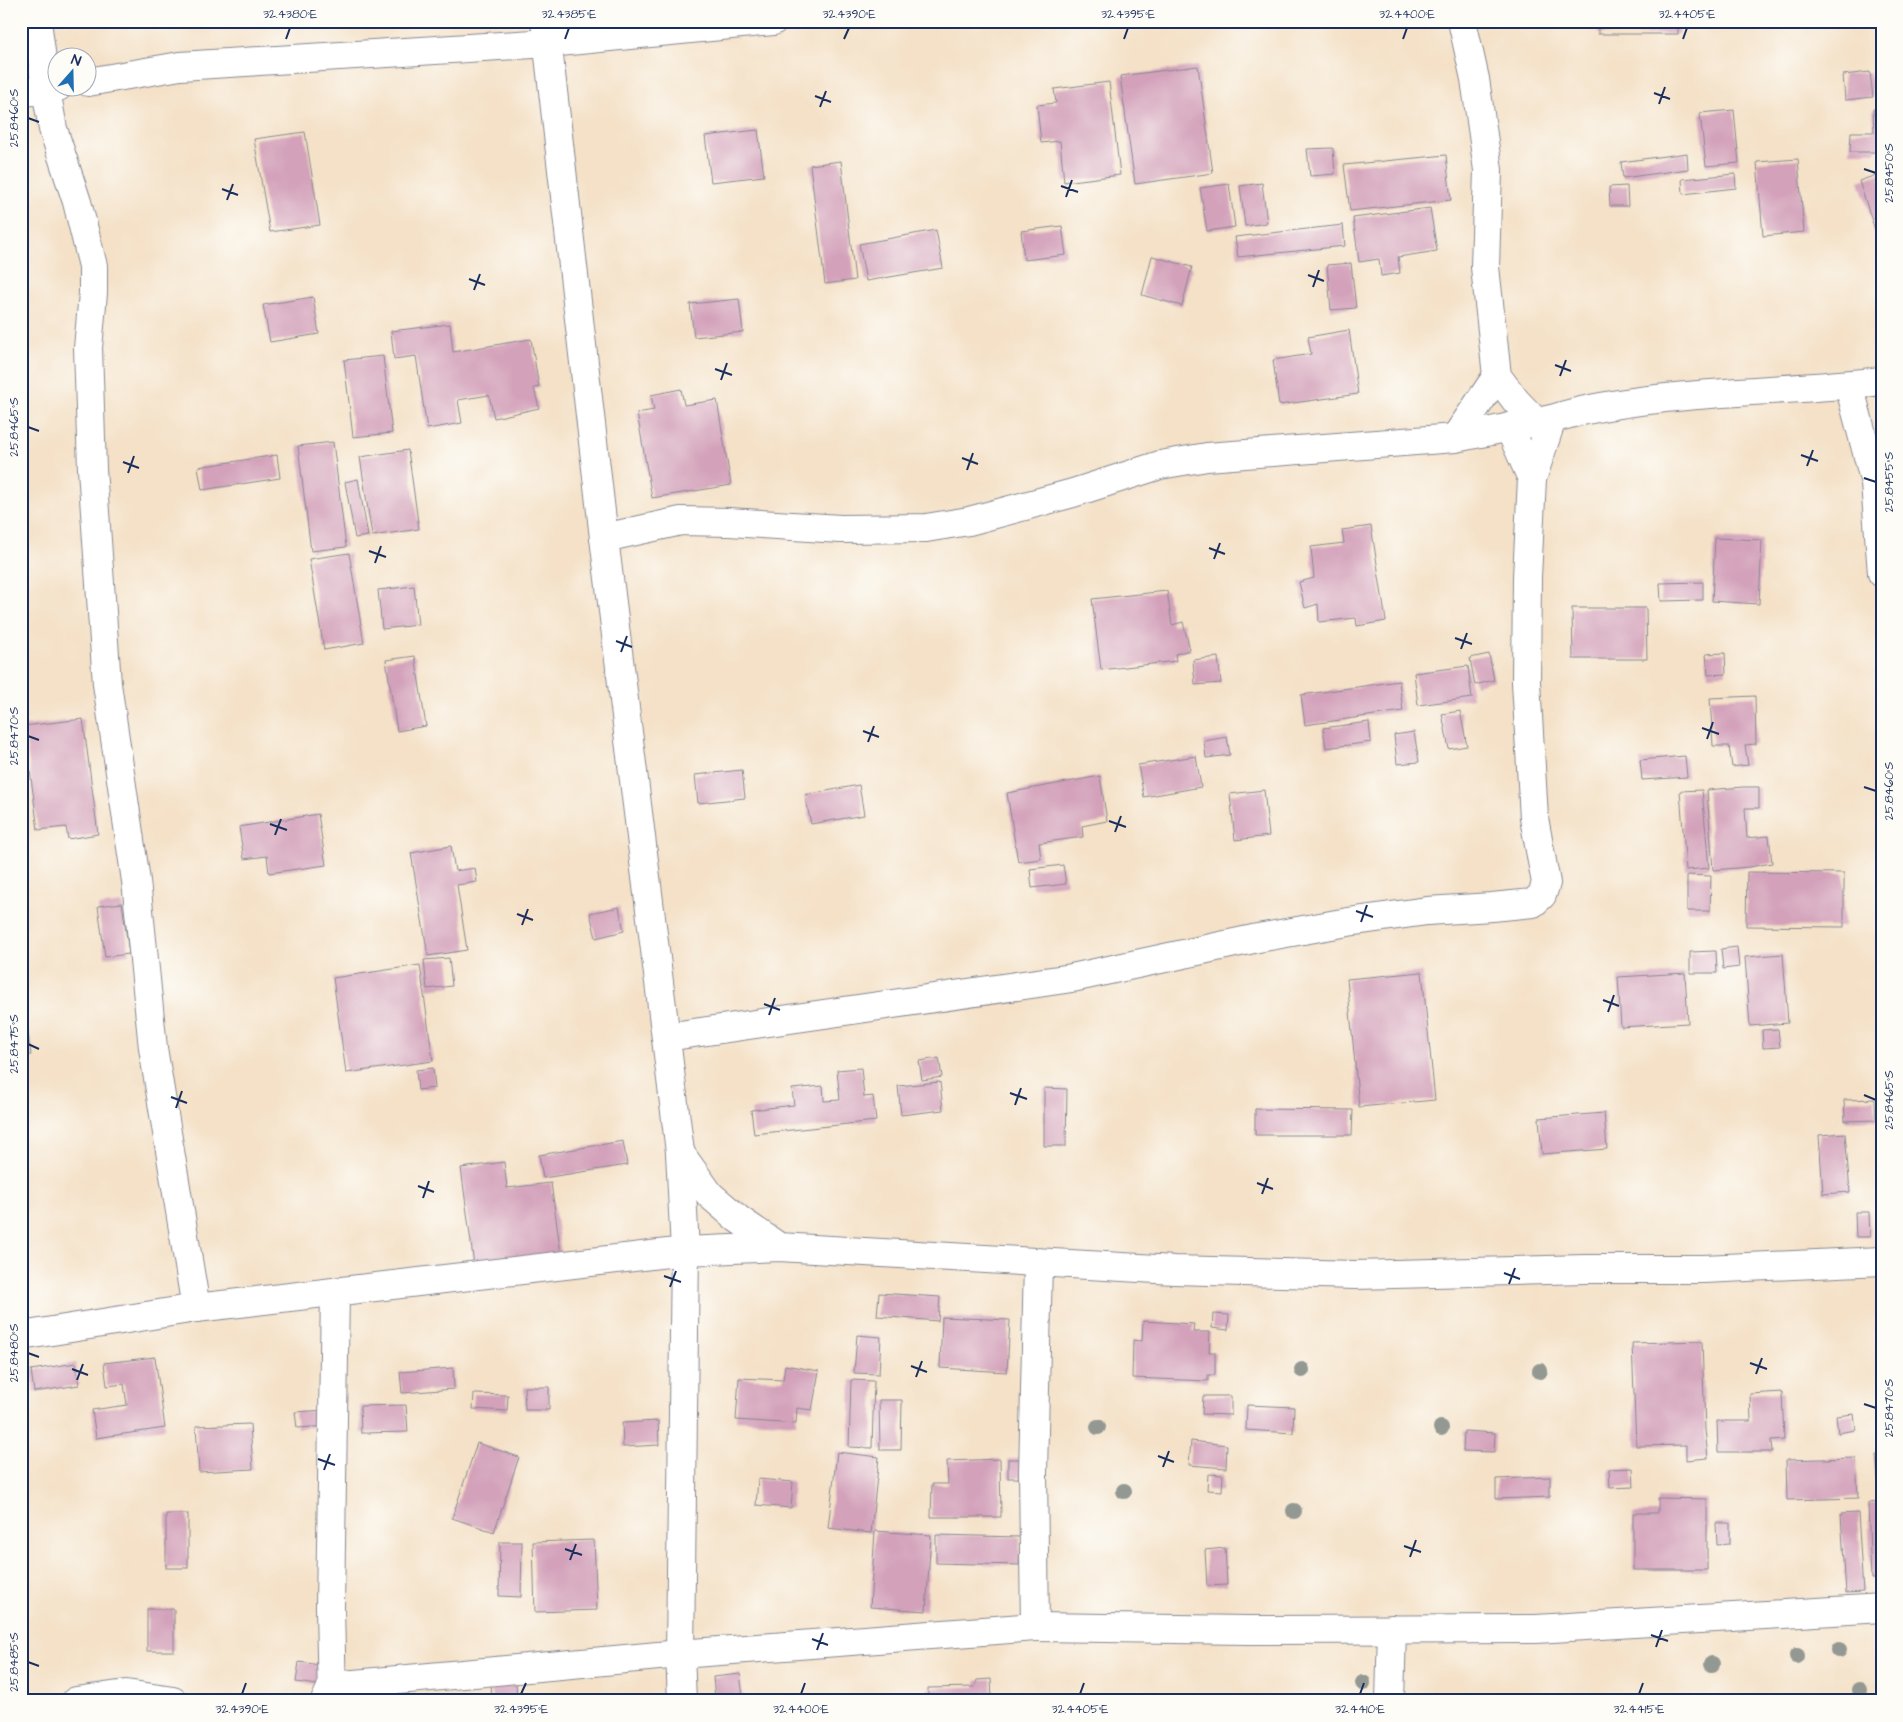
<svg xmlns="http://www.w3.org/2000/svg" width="1903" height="1722" viewBox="0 0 1903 1722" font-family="'Architects Daughter',sans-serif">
  <rect width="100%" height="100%" fill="#fdfcf7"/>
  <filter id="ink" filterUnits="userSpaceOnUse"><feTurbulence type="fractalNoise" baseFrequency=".02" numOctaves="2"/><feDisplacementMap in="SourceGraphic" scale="10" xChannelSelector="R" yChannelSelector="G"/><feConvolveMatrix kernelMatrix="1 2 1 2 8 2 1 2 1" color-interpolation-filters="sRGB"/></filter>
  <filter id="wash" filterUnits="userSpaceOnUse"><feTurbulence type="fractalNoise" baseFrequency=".0096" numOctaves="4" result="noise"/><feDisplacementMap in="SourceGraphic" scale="20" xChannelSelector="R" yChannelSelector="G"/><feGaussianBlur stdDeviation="1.12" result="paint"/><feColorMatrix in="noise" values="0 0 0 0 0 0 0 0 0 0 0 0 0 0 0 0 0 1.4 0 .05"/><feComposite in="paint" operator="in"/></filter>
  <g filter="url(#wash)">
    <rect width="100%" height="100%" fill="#f4e1c7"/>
    <g id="blocks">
      <g fill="#d3a1ba">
        <polygon points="405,21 429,21 429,22 406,28"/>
        <rect x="1598" y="21" width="80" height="13"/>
        <polygon points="1198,66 1213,173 1135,184 1120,76"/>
        <polygon points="1870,72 1873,97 1845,100 1843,75"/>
        <polygon points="1109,82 1120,175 1064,182 1060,141 1041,143 1037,105 1056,103 1054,89"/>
        <polygon points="1873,109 1882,109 1882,148 1876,149 1876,152 1850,152 1851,132 1874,132"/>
        <polygon points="1734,110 1739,163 1706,166 1700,113"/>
        <polygon points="758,130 764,176 711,182 705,136"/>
        <polygon points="305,132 320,225 270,232 254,139"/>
        <polygon points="1333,148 1335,174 1310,176 1307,149"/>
        <polygon points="1687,153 1688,169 1623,178 1621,162"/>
        <polygon points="1446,155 1451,200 1350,211 1344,165"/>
        <polygon points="1798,159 1804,232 1763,236 1757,162"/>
        <polygon points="841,161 855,280 825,284 810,165"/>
        <polygon points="1882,173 1882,231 1876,233 1859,181"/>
        <polygon points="1735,174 1736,188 1683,194 1682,179"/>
        <polygon points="1262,183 1267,223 1245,226 1240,186"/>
        <polygon points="1229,184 1235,227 1207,231 1200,188"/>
        <polygon points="1627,186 1628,206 1610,206 1609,187"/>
        <polygon points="1430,208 1437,251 1398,257 1400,273 1381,276 1379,259 1359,262 1353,218"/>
        <polygon points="1343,225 1345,246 1238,257 1235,237"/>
        <polygon points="1062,226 1066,255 1024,260 1021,231"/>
        <polygon points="936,230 943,268 866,281 859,244"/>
        <polygon points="1152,256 1192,267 1182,306 1142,295"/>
        <polygon points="1351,263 1356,308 1331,310 1327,265"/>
        <polygon points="313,297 319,334 270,342 263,305"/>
        <polygon points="739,299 743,332 694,337 690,304"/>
        <polygon points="450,324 453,352 531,339 539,387 534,388 539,408 494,418 489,395 458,400 462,423 427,429 416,356 394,359 391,331"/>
        <polygon points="1349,330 1358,394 1279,405 1273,360 1311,354 1308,337"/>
        <polygon points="383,356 392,433 353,437 344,360"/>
        <polygon points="681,389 684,405 717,400 731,485 652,498 637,413 654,410 651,395"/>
        <polygon points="333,442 346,547 311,551 298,446"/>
        <polygon points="408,450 419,529 372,536 360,457"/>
        <polygon points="277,455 280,478 202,490 198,467"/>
        <polygon points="358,479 368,536 355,538 345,482"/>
        <polygon points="1371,526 1386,621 1357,626 1356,618 1319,622 1318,604 1305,608 1299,582 1314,578 1311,547 1344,543 1342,530"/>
        <polygon points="1715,538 1762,540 1759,604 1712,601"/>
        <polygon points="349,553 364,643 324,650 309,559"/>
        <polygon points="1703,582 1703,600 1661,601 1660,583"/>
        <polygon points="414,586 418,625 382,629 378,590"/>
        <polygon points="1167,591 1172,625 1183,622 1190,650 1175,654 1176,661 1101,670 1092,599"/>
        <polygon points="1572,608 1646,608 1647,659 1573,659"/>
        <polygon points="1725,653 1726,674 1708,675 1706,654"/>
        <polygon points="1489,654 1494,680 1475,685 1470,658"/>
        <polygon points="415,656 426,726 397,731 386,660"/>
        <polygon points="1218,657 1221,683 1195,685 1193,660"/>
        <polygon points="1468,666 1472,698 1418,705 1414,673"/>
        <polygon points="1399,681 1403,711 1305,725 1301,695"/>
        <polygon points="1755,696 1756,744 1745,745 1748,765 1732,767 1729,746 1713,746 1710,698"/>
        <polygon points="1460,711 1467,746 1449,749 1442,714"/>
        <polygon points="83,719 98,834 68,839 66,827 38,830 24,726"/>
        <polygon points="1369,722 1371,742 1326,748 1323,728"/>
        <polygon points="1414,732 1419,762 1397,764 1394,735"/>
        <polygon points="1227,737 1230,755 1206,758 1204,741"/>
        <polygon points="1196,756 1201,787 1144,797 1138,765"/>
        <polygon points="1685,756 1687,777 1642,780 1640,760"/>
        <polygon points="742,770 745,798 698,803 695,775"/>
        <polygon points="1100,776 1107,821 1082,826 1083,837 1039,843 1041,859 1018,862 1007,793"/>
        <polygon points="859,785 864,815 811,824 805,795"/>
        <polygon points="1743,787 1759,787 1759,808 1745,808 1747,838 1769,836 1772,863 1749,867 1713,870 1707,790"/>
        <polygon points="1264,790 1269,836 1235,840 1230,794"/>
        <polygon points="1702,790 1709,868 1686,870 1680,791"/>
        <polygon points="318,814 326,865 269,873 267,856 244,859 239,827"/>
        <polygon points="451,846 455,871 475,868 477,882 457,885 467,950 428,956 411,853"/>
        <polygon points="1063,865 1066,884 1032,888 1030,869"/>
        <polygon points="1747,872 1844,873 1844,927 1746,926"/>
        <polygon points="1687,875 1711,876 1710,911 1687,911"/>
        <polygon points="122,903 129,954 105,957 98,906"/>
        <polygon points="619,907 624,931 596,938 590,913"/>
        <polygon points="1737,947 1739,967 1723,969 1721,949"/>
        <polygon points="1716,951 1717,973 1690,973 1690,952"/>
        <polygon points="1783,954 1788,1023 1750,1026 1745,957"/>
        <polygon points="449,958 452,986 427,989 424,960"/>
        <polygon points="420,965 433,1061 346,1073 333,978"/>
        <polygon points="1422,972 1435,1100 1359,1107 1347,979"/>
        <polygon points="1685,973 1688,1023 1621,1027 1618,977"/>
        <polygon points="21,1011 25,1011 31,1055 21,1056"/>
        <polygon points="1778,1029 1780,1047 1763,1048 1762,1030"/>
        <polygon points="939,1058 942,1077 922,1080 919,1061"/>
        <polygon points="433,1068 435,1088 418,1090 416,1070"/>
        <polygon points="861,1068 864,1097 873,1096 876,1121 754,1134 751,1110 794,1105 792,1089 823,1086 824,1101 840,1100 837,1070"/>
        <polygon points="940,1082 943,1110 901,1115 898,1086"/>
        <polygon points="1044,1088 1067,1089 1066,1146 1044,1146"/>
        <polygon points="1875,1099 1876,1120 1845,1121 1844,1100"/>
        <polygon points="1255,1109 1353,1110 1352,1135 1255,1135"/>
        <polygon points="1604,1113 1607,1149 1542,1154 1539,1118"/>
        <polygon points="1845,1133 1850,1192 1823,1194 1819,1135"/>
        <polygon points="623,1141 627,1165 543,1178 539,1155"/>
        <polygon points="504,1162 507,1188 551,1183 561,1254 474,1265 461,1168"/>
        <polygon points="1855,1212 1869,1212 1870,1237 1856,1237"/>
        <polygon points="879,1293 940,1297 938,1321 877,1316"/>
        <polygon points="1213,1314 1229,1315 1228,1330 1212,1328"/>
        <polygon points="942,1317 1010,1320 1007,1372 940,1368"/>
        <polygon points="1143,1321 1194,1324 1193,1332 1210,1332 1209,1352 1215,1352 1215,1375 1208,1375 1208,1381 1132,1378 1133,1340 1142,1341"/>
        <polygon points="857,1335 881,1337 879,1374 854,1373"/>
        <polygon points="1702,1341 1705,1430 1708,1458 1686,1460 1686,1445 1636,1446 1632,1343"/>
        <polygon points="155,1357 165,1428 96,1438 92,1410 127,1405 124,1384 107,1386 104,1363"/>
        <polygon points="76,1363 79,1385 34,1392 31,1370"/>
        <polygon points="785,1365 819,1371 812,1410 797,1408 796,1424 736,1420 739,1378 783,1380"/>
        <polygon points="453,1368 454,1389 402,1393 400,1372"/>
        <polygon points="851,1380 874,1381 872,1448 849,1447"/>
        <polygon points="524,1387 549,1387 549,1410 525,1410"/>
        <polygon points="1782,1392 1784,1440 1771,1441 1772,1452 1718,1452 1717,1421 1751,1421 1750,1394"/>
        <polygon points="474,1394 508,1395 507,1411 473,1409"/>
        <polygon points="1203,1396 1231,1396 1231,1415 1202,1414"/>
        <polygon points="879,1400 902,1400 901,1450 880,1450"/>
        <polygon points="406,1405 408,1432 361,1433 360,1406"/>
        <polygon points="1247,1405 1294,1407 1293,1433 1246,1430"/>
        <polygon points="327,1410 329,1426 297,1428 295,1412"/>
        <polygon points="1854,1414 1856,1430 1838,1433 1836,1416"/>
        <polygon points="658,1421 659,1445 623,1447 622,1423"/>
        <polygon points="250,1424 253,1469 199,1472 196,1426"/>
        <polygon points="1464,1431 1495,1433 1494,1452 1463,1451"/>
        <polygon points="1191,1441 1227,1445 1226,1468 1189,1465"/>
        <polygon points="477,1443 519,1457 494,1532 452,1518"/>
        <polygon points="837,1452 879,1457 871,1533 828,1528"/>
        <polygon points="1876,1455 1882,1455 1882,1480 1878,1480"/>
        <polygon points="1856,1458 1858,1498 1787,1500 1786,1460"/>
        <polygon points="1000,1459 1001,1517 931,1517 932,1484 948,1484 947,1461"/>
        <rect x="1008" y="1459" width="19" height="19"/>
        <polygon points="1633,1468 1634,1487 1610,1488 1609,1469"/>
        <polygon points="1208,1474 1223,1475 1222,1491 1207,1490"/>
        <polygon points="1550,1477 1550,1497 1496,1499 1496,1479"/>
        <polygon points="758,1479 793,1482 791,1508 756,1505"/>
        <polygon points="1658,1498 1707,1499 1707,1570 1633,1570 1633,1513 1658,1513"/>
        <polygon points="1882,1502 1882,1579 1871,1579 1868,1503"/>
        <polygon points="1858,1513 1863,1592 1846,1593 1841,1514"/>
        <rect x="166" y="1514" width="22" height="54"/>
        <polygon points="1716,1523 1730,1523 1730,1544 1717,1545"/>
        <polygon points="875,1531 931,1535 926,1611 870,1607"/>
        <polygon points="936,1535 1020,1537 1019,1565 936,1563"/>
        <polygon points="594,1540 597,1610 535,1612 533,1542"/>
        <polygon points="500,1542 522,1542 521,1597 499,1596"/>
        <polygon points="1225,1548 1227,1585 1207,1586 1205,1550"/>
        <rect x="147" y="1609" width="27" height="42"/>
        <polygon points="299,1662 320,1665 317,1685 296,1682"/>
        <polygon points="740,1674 743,1696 715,1698 713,1677"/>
        <polygon points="991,1679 992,1701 928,1701 928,1688 975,1687 977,1680"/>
        <polygon points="516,1681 517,1701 492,1701 491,1682"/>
      </g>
    </g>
  </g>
  <g filter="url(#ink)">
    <use href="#blocks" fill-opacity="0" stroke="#888892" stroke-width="1"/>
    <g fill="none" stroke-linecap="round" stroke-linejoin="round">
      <defs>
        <g id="street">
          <polyline points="1462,21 1475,79 1488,170 1485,267 1497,376 1516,401 1536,422"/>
          <polyline points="88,82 180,66 549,43 773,21"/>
          <polyline points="58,87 46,90 53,129 77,202 93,266 93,293 88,348 92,469 107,684 136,881 153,1048 196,1308"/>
          <polyline points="21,92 46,90 37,21"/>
          <polyline points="1849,385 1875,483 1882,573"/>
          <polyline points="1509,427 1532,479"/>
          <polyline points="1455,438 1497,376"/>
          <polyline points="604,538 681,521 729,522 841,529 926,528 969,521 1073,493 1160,465 1207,457 1455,438 1552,419"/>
          <path d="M666,1037L1072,978L1258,938L1348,922L1427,911L1492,907L1533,903L1542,895L1546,883L1534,818L1526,682L1527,577L1532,479L1552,419C1586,408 1621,403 1657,399C1732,390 1807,390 1882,381"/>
          <polyline points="680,1153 710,1195 738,1219 779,1247"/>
          <polyline points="1038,1263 1033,1473 1035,1627 1247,1630 1536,1629 1882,1608"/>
          <polyline points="21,1336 196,1308 685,1251 680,1152 604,538 545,21"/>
          <polyline points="76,1701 126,1694 173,1701"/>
          <polyline points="325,1701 332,1686 680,1654 1035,1627"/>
          <polyline points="332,1701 330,1607 335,1292"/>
          <polyline points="682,1701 680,1654 685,1251 779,1247 1174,1270 1355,1275 1585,1269 1703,1269 1882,1261"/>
          <polyline points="1390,1701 1392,1629"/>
        </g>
      </defs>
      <use href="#street" stroke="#888892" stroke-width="30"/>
      <use href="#street" stroke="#fff" stroke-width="28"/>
    </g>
    <g fill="#939992">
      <circle cx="1302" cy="1370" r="8"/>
      <circle cx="1540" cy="1371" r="8"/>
      <circle cx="1098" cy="1427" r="8"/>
      <circle cx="1441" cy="1428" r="8"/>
      <circle cx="1124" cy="1491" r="8"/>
      <circle cx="1294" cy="1511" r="8"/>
      <circle cx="1839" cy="1650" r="8"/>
      <circle cx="1797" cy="1656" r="8"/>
      <circle cx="1712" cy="1664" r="8"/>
      <circle cx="1363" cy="1683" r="8"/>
      <circle cx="1859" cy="1690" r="8"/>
    </g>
  </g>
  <path fill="none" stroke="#1b2f5e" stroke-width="2" d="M286,39L290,28M565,39L569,28M844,39L849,28M1124,39L1128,28M1403,39L1407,28M1683,39L1687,28M1654,93L1670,99M815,96L831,102M1659,104L1665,87M820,107L826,91M28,118L39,122M1864,169L1876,173M1061,186L1078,192M222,189L238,195M1066,197L1072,180M227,200L233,184M1308,275L1324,281M469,279L485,285M1313,287L1319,270M474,290L480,274M1555,365L1571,371M715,369L732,375M1560,376L1566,360M721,380L727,363M28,427L39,431M1801,455L1818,461M962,458L978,464M123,462L139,468M1807,466L1813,450M967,470L973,453M128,473L134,456M1864,478L1876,482M1209,548L1225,554M369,551L386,557M1214,559L1220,543M375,563L381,546M1455,638L1472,644M616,641L632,647M1461,649L1467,633M621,652L627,636M1702,728L1719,734M863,731L879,737M28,736L39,740M1707,739L1713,722M868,742L874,726M1864,787L1876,791M1109,821L1126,827M270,824L287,830M1115,832L1121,816M275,835L281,819M1356,911L1373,917M517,914L533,920M1361,922L1367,905M522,925L528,909M1603,1000L1619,1006M764,1004L780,1010M1608,1012L1614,995M769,1015L775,998M28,1044L39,1049M1010,1093L1027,1099M1864,1095L1876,1100M171,1097L187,1103M1015,1105L1021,1088M176,1108L182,1091M1257,1183L1273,1189M418,1186L434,1192M1262,1194L1268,1178M423,1198L429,1181M1504,1273L1520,1279M664,1276L681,1282M1509,1284L1515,1268M670,1287L676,1271M28,1353L39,1357M1750,1363L1767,1369M911,1366L927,1372M72,1369L88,1375M1756,1374L1762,1358M916,1377L922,1361M77,1380L83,1364M1864,1404L1876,1408M1158,1456L1174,1462M318,1459L335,1465M1163,1467L1169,1451M324,1470L330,1454M1404,1546L1421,1552M565,1549L582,1555M1410,1557L1416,1540M570,1560L576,1544M1651,1635L1668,1641M812,1639L828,1645M1656,1647L1662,1630M817,1650L823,1633M28,1662L39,1666M242,1694L246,1683M521,1694L526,1683M801,1694L805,1683M1080,1694L1084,1683M1360,1694L1364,1683M1639,1694L1643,1683"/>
  <rect width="1903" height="1722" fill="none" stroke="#fdfcf7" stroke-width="55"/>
  <g transform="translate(72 72) rotate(20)"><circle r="24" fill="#fdfcf7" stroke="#a3aaba"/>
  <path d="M0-4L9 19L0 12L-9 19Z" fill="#1f6fb2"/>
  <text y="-8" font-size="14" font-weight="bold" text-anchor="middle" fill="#1b2f5e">N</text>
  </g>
  <rect x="28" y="28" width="1848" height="1666" fill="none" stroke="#1b2f5e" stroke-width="2"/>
  <g font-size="12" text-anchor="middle" fill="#1b2f5e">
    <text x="290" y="18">32.4380°E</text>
    <text x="569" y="18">32.4385°E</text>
    <text x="849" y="18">32.4390°E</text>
    <text x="1128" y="18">32.4395°E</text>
    <text x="1407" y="18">32.4400°E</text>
    <text x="1687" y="18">32.4405°E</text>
    <text transform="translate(14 118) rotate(-90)" y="4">25.8460°S</text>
    <text transform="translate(1889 173) rotate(-90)" y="4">25.8450°S</text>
    <text transform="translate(14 427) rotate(-90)" y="4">25.8465°S</text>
    <text transform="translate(1889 482) rotate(-90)" y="4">25.8455°S</text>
    <text transform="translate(14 736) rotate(-90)" y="4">25.8470°S</text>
    <text transform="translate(1889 791) rotate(-90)" y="4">25.8460°S</text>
    <text transform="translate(14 1044) rotate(-90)" y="4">25.8475°S</text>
    <text transform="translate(1889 1100) rotate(-90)" y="4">25.8465°S</text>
    <text transform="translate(14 1353) rotate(-90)" y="4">25.8480°S</text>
    <text transform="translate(1889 1408) rotate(-90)" y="4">25.8470°S</text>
    <text transform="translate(14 1662) rotate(-90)" y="4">25.8485°S</text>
    <text x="242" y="1713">32.4390°E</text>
    <text x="521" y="1713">32.4395°E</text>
    <text x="801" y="1713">32.4400°E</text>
    <text x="1080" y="1713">32.4405°E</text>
    <text x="1360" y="1713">32.4410°E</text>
    <text x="1639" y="1713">32.4415°E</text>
  </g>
</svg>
